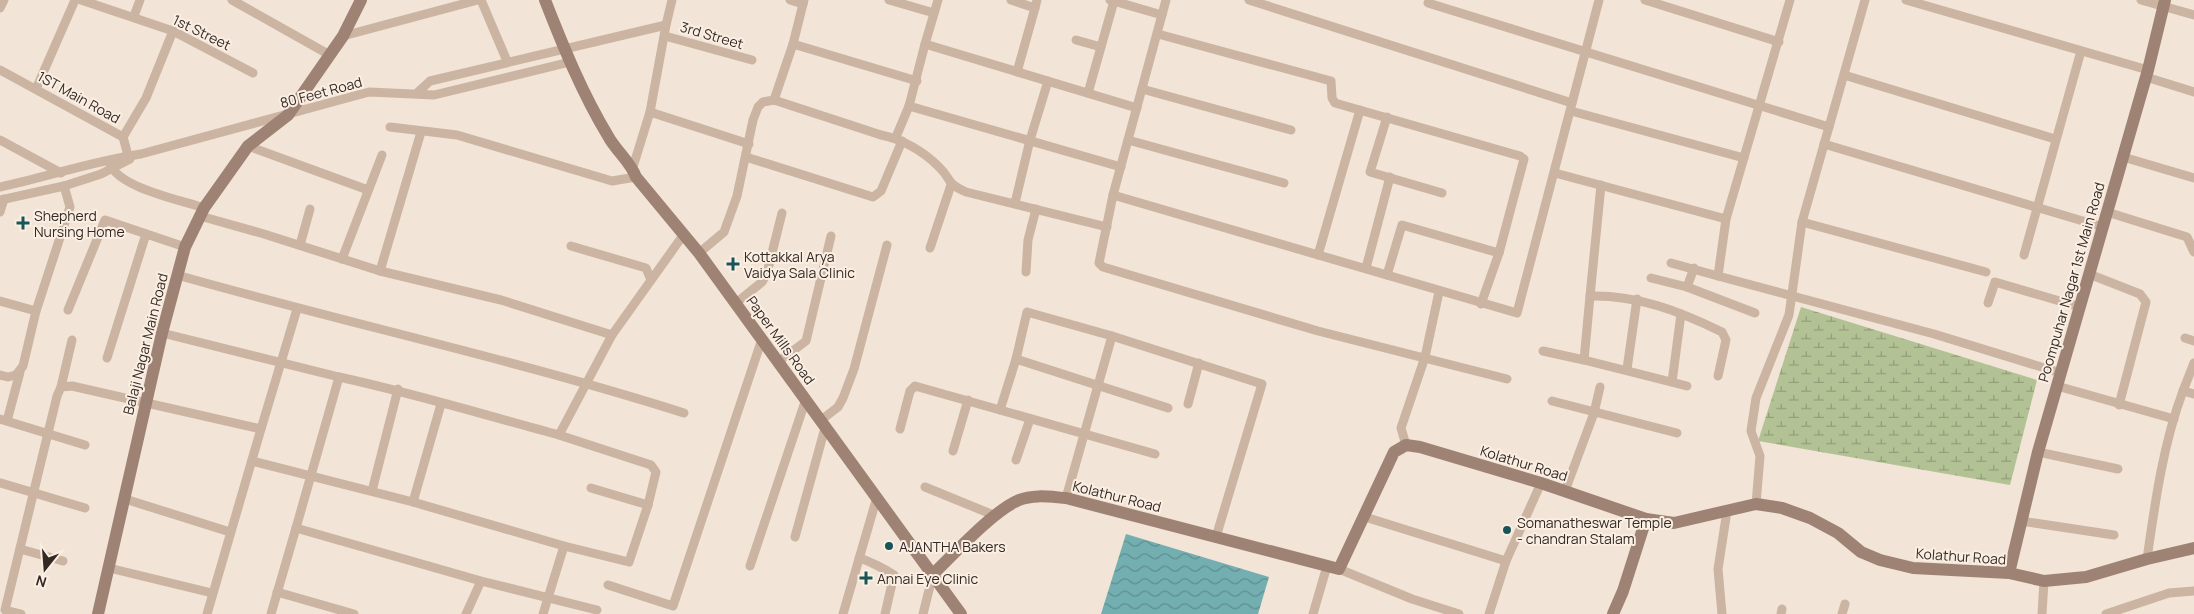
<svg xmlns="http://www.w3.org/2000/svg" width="2194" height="614" viewBox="0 0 2194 614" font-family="Manrope,sans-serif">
  <defs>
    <pattern id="wetland-marsh" width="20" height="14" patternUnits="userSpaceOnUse" patternTransform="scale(1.25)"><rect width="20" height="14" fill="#b3c295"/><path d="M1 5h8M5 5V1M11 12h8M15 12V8" fill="none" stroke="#929e79"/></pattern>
    <pattern id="water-waves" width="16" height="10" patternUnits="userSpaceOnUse" patternTransform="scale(1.25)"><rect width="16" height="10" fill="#73afb1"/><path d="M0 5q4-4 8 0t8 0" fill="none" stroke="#5f8e90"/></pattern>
  </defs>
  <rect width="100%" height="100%" fill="#f2e4d6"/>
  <polygon fill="url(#wetland-marsh)" points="1801,307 2037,380 2010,485 1758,441"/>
  <polygon fill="url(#water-waves)" points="1126,534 1269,577 1258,614 1101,614"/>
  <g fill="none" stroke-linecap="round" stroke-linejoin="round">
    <g stroke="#cbb4a1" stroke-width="9">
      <polyline points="81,0 173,31 253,73"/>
      <polyline points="232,0 328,54"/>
      <polyline points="481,0 507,61"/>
      <polyline points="790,0 803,4"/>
      <polyline points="889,0 934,13"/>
      <polyline points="1011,0 1035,8 1037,0"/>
      <polyline points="1110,0 1162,15"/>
      <polyline points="1166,0 1113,195 1099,263 1103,267 1318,331 1507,379"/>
      <polyline points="1249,0 1572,103"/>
      <polyline points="1645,0 1779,42"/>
      <polyline points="1790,0 1726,219 1718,276 1934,334 2061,373"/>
      <polyline points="1906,0 2148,70"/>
      <polyline points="2141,0 2194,15"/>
      <polyline points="1428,3 1829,127"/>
      <polyline points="0,8 4,0"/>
      <polyline points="134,16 140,0"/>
      <polyline points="666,25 650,112 749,144"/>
      <polyline points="1158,34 1331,81 1332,98 1335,103 1520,156 1524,159 1499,253 1481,304"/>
      <polyline points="343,36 478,0"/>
      <polyline points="665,36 752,60"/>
      <polyline points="1076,40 1101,47"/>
      <polyline points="793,44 804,0"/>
      <polyline points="925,44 938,0"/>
      <polyline points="0,70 123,137 129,159"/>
      <polyline points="1017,72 1035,8"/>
      <polyline points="1844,75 2055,139"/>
      <polyline points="2146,77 2194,92"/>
      <polyline points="36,89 75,0"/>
      <polyline points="1142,89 1291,130"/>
      <polyline points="417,93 430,81 666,25 672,0"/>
      <polyline points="1088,93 1114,1"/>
      <polyline points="774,100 793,44 917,81"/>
      <polyline points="909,106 925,44 1137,108"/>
      <polyline points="1571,111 1744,158"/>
      <polyline points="1387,117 1370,172 1442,193"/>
      <polyline points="390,127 457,135 612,181 636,177"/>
      <polyline points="123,137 146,98 173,31"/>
      <polyline points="896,137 909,106 1121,167"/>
      <polyline points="0,140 61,173"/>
      <polyline points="1128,140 1284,183"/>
      <polyline points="1824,144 2103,227"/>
      <polyline points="248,146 368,190"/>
      <polyline points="746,157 873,197 881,191 902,141"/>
      <polyline points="2123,157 2194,178"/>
      <path d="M110,164C119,188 181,200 204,208"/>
      <polyline points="633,167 650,112"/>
      <polyline points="1555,173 1726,219"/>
      <path d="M0,187C47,177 93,161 141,154L369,92L434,95L570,62"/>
      <polyline points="1113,195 1517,313 1599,0"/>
      <polyline points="0,200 64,186 101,174 130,159"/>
      <polyline points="1015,203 1030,140 1048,81"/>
      <polyline points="0,212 4,199"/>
      <polyline points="2107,212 2187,237 2194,252"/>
      <polyline points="200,216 264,234 380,271 501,300 612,335"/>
      <polyline points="1802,222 1986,272"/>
      <polyline points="300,245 310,209"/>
      <polyline points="571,246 646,268 651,280"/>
      <polyline points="930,248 951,185"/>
      <path d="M699,253L724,232L737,196L753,120L758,107L763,102L774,100L881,135C902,139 923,151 938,166C953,180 944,182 966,192L1107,227"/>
      <polyline points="1318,255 1360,110"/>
      <polyline points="2024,255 2081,51"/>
      <polyline points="342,259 382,155"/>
      <polyline points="1671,263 1718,276"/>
      <polyline points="1366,268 1390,177"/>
      <polyline points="1694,268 1687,287 1755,313"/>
      <polyline points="380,271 421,132"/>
      <polyline points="1026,272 1028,240 1036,209"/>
      <polyline points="2089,274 2140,294 2146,302 2119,405"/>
      <path d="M177,275C346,323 517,360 684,413"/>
      <polyline points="1387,275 1402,225 1499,253"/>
      <polyline points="1651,278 1687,287"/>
      <polyline points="1590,296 1601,185"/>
      <polyline points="0,301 36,311"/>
      <polyline points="736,303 762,282 767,273 782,213"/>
      <polyline points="1988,303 1995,282 2080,307"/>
      <polyline points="68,310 105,220 185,247"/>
      <polyline points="162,333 339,377"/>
      <polyline points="2185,338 2194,341"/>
      <polyline points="1543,351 1584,360"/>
      <polyline points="107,358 146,234"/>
      <polyline points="1016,359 1168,408"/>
      <polyline points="778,362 806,341 831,236"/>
      <polyline points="1627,369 1637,299"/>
      <polyline points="0,375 8,377 16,375 23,366 36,311 70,207 64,186"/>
      <polyline points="1672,382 1681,314"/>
      <path d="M1687,386L1584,360L1590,296C1638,295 1679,311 1722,332L1726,340L1718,376"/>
      <polyline points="2057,386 2174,419"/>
      <polyline points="61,387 72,340"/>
      <polyline points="2183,391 2194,363"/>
      <polyline points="1552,401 1677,433"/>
      <polyline points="1188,404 1199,363"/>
      <polyline points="1000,410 1155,454"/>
      <polyline points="0,419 85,445"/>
      <polyline points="7,421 20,372"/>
      <polyline points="820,421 838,407 843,398 854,369 887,245"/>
      <polyline points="261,429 297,309"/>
      <polyline points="900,429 910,391 915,386 1000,410 1016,359 1027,312 1112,336"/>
      <polyline points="559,435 651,465 656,472 648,505 629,562 564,546"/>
      <polyline points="1406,445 1401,428 1425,357 1439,292"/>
      <polyline points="953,451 968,400"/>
      <polyline points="2038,452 2118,469"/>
      <polyline points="1016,460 1030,419"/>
      <polyline points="252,461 413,502 564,546 543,614"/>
      <polyline points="1,483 85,508"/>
      <polyline points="925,487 996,516"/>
      <polyline points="591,488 648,505"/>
      <polyline points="372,491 398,389"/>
      <polyline points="1565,491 1594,413 1600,387"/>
      <polyline points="1066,498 1112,336 1262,384 1216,537"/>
      <polyline points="125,499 230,532"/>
      <polyline points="413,502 441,404"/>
      <polyline points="1756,504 1760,456 1751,431 1756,398 1789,315 1802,222 1865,0"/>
      <polyline points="1365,517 1506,561"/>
      <polyline points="2021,521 2114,535"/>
      <path d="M296,528L339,377C413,393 485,415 559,435L612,335L684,234"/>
      <polyline points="795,537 825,428"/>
      <polyline points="20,549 63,561"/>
      <path d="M859,558C869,561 885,569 894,575L885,614"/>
      <path d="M2147,559C2155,503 2163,444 2183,391L2194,394"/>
      <polyline points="750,566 806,399"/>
      <polyline points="109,568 212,593"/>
      <polyline points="1339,569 1412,599 1459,614"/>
      <polyline points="608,585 673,606 762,339"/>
      <polyline points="277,592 354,614"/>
      <polyline points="21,614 5,610 57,396 61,387 72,386 261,429 207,614"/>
      <polyline points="271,614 296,528 481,581 597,610"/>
      <polyline points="466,614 481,581"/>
      <polyline points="843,614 877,497"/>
      <polyline points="923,614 933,574"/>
      <polyline points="1313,614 1327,566"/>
      <polyline points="1489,614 1506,561 1541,483"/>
      <polyline points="1722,614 1718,569 1727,511"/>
      <polyline points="1781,614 1782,609"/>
      <polyline points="1842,614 1845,604"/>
      <polyline points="2042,614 2044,581"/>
      <polyline points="2106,614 2169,593 2194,591"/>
    </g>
    <g stroke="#9e8273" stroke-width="12">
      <path d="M545,0C563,46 582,93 608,136C616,151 630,161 636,177L699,253L961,614"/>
      <polyline points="2009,573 2038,452 2148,70 2165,0"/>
      <path d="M933,574C955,553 993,511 1019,500C1034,494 1051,497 1066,498L1339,569L1394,452L1406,445L1420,447L1541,483L1646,519L1674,523L1756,504L1782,508L1810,518L1838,533L1861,552L1880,560L1913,568L2009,573L2044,581L2086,577L2147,559L2194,548"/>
      <polyline points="98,614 162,333 185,247 204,208 248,146 288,115 343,36 361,0"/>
      <polyline points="1613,614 1623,591 1646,519"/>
    </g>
  </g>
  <g fill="#185558" stroke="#faefe2" stroke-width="2">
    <path d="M20.5 215.5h5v5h5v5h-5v5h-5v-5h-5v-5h5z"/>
    <path d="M730.5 256.5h5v5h5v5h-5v5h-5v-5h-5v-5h5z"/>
    <circle cx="1507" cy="530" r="5"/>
    <circle cx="889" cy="546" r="5"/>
    <path d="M863.5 570.5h5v5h5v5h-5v5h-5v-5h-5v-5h5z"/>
  </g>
  <g text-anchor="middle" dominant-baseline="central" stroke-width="4" stroke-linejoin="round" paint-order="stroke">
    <g font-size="14" fill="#342925" stroke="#faefe2">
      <text transform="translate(202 32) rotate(26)">1st Street</text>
      <text transform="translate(712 35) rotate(16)">3rd Street</text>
      <text transform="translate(321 92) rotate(-15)">80 Feet Road</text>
      <text transform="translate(79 97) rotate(29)">1ST Main Road</text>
      <text transform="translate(2071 282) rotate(-74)">Poompuhar Nagar 1st Main Road</text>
      <text transform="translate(781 340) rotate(54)">Paper Mills Road</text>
      <text transform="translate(145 344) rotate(-76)">Balaji Nagar Main Road</text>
      <text transform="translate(1524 463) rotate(17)">Kolathur Road</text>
      <text transform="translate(1117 496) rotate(14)">Kolathur Road</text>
      <text transform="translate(1961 556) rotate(4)">Kolathur Road</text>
    </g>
    <g font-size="14" fill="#342925" stroke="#faefe2" text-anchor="start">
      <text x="34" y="215">Shepherd<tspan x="34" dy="16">Nursing Home</tspan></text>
      <text x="744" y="256">Kottakkal Arya<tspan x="744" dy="16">Vaidya Sala Clinic</tspan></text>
      <text x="1517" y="522">Somanatheswar Temple<tspan x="1517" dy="16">- chandran Stalam</tspan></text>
      <text x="899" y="546">AJANTHA Bakers</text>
      <text x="877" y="578">Annai Eye Clinic</text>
    </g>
  </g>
  <g transform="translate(45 569) rotate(197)" stroke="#faefe2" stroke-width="4" paint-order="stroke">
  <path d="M0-4L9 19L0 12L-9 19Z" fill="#342925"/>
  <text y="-8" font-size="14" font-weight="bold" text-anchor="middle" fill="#342925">N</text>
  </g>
</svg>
